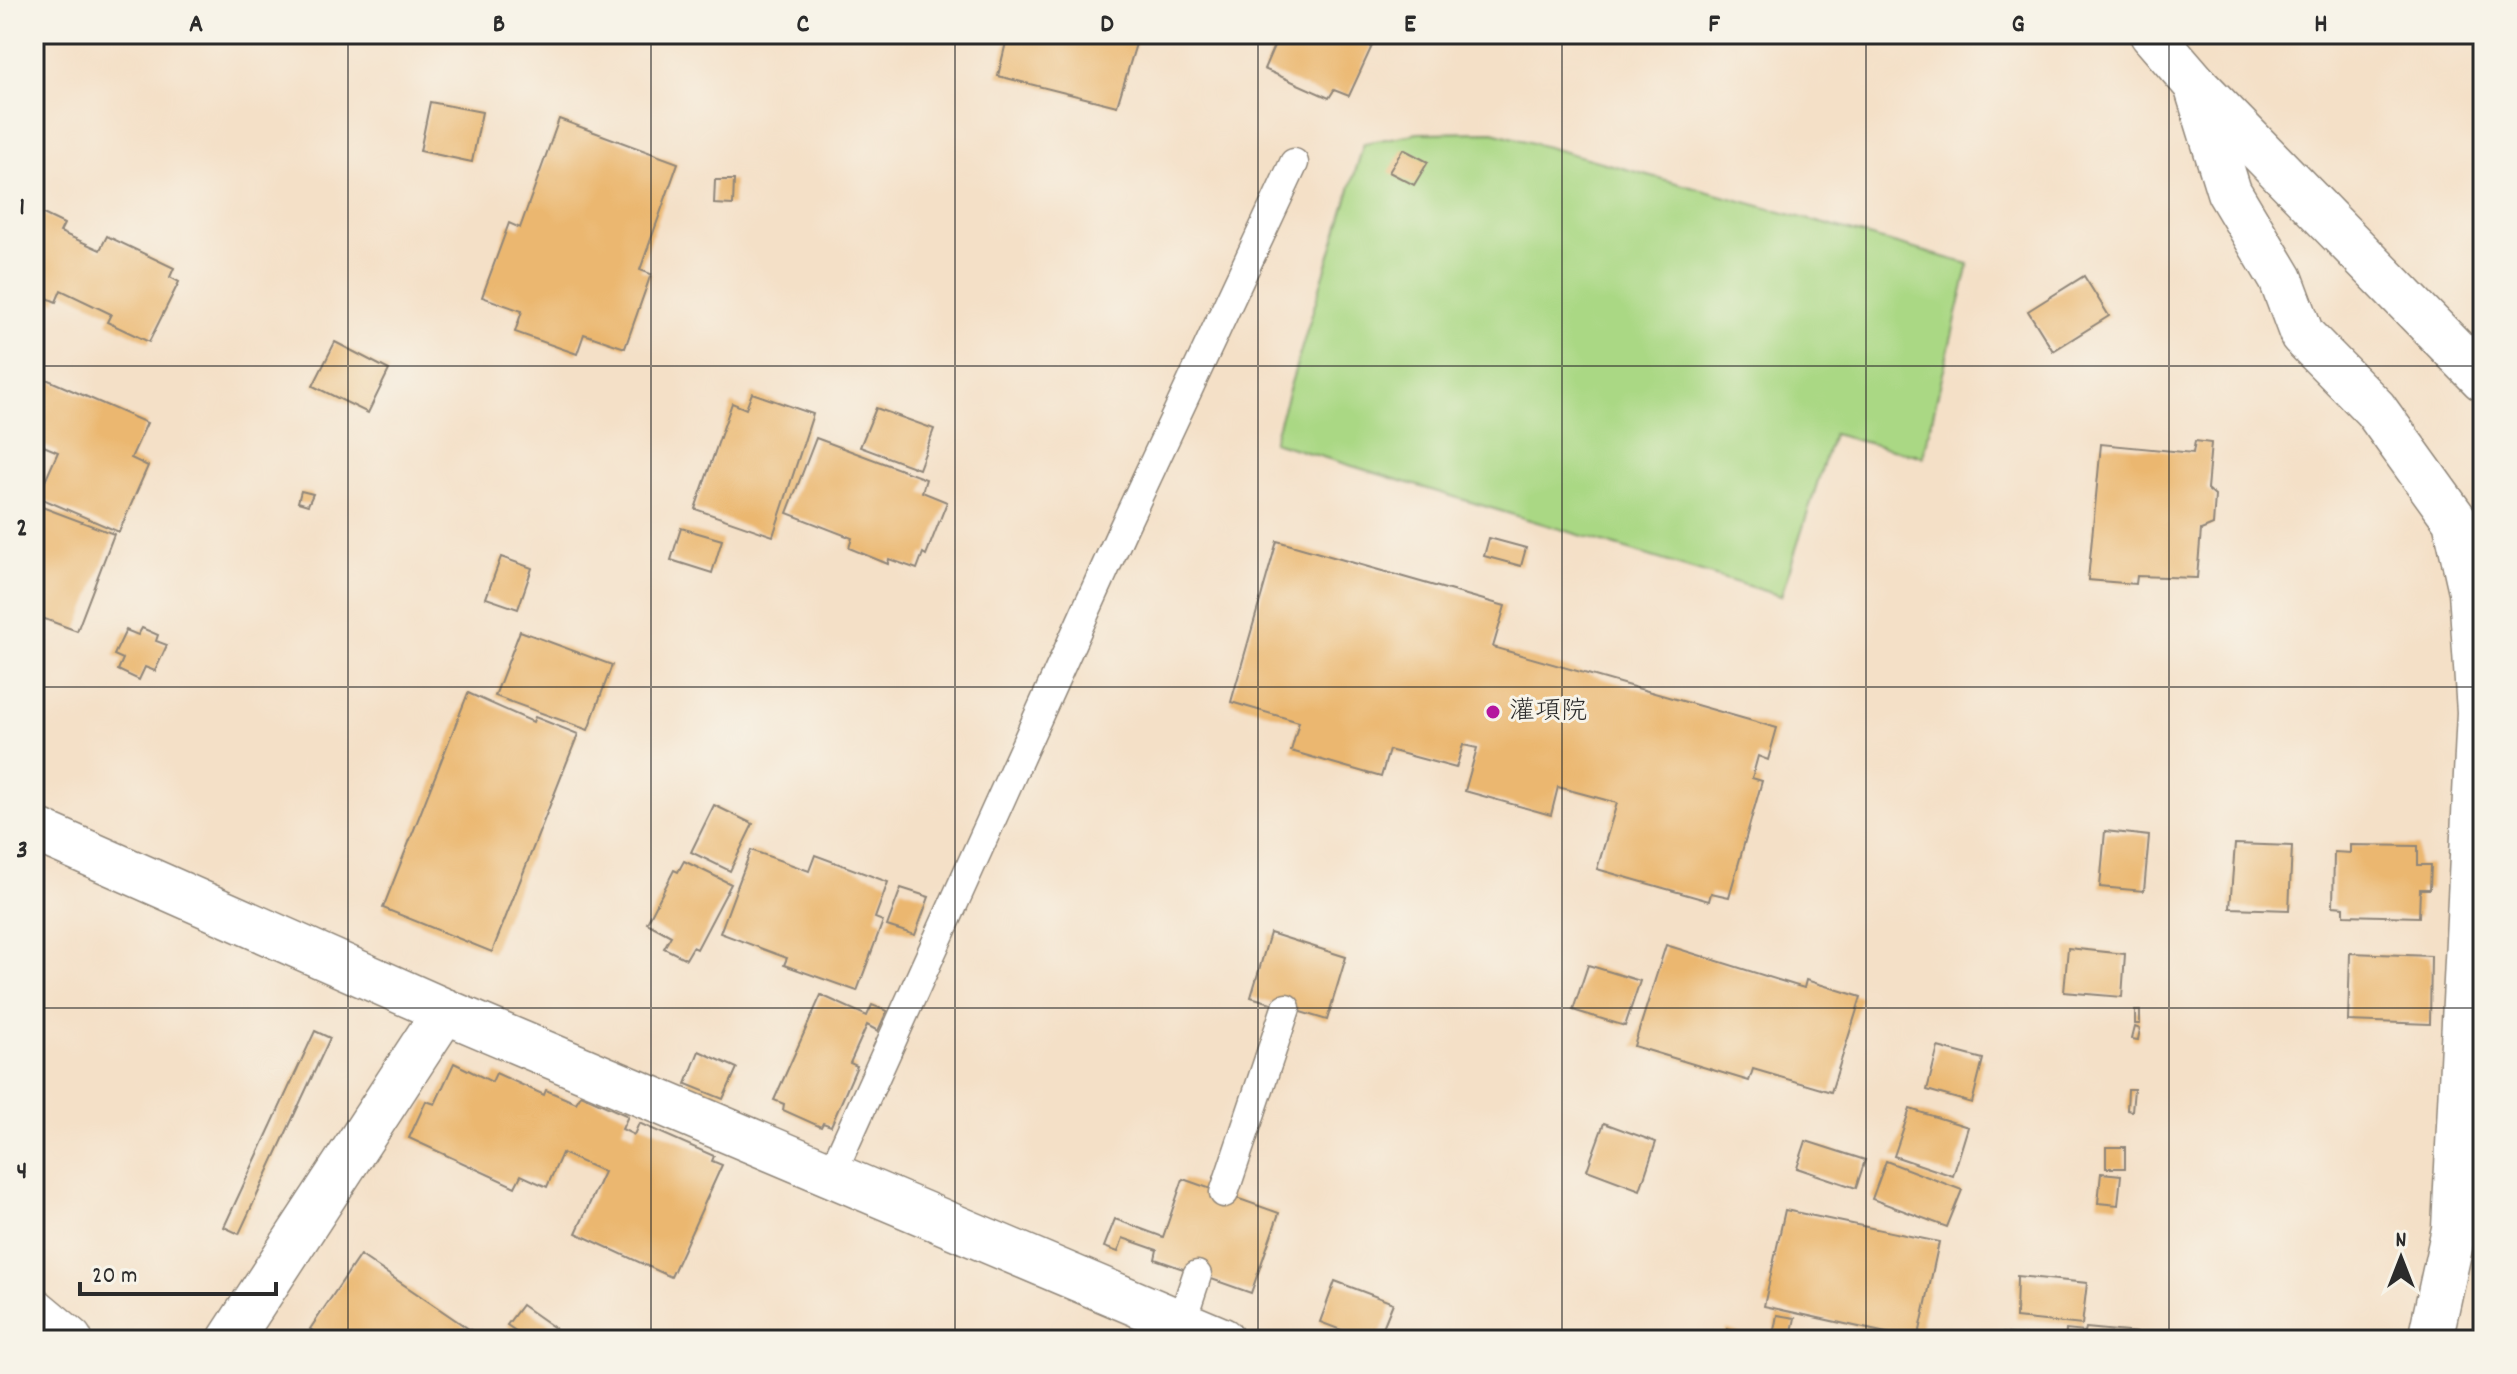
<svg xmlns="http://www.w3.org/2000/svg" width="2517" height="1374" viewBox="0 0 2517 1374" font-family="Dekko,'Klee One',sans-serif">
  <rect width="100%" height="100%" fill="#f7f3e8"/>
  <filter id="ink" filterUnits="userSpaceOnUse"><feTurbulence type="fractalNoise" baseFrequency=".0125" numOctaves="2"/><feDisplacementMap in="SourceGraphic" scale="16" xChannelSelector="R" yChannelSelector="G"/><feConvolveMatrix kernelMatrix="1 2 1 2 8 2 1 2 1" color-interpolation-filters="sRGB"/></filter>
  <filter id="wash" filterUnits="userSpaceOnUse"><feTurbulence type="fractalNoise" baseFrequency=".006" numOctaves="4" result="noise"/><feDisplacementMap in="SourceGraphic" scale="32" xChannelSelector="R" yChannelSelector="G"/><feGaussianBlur stdDeviation="1.8" result="paint"/><feColorMatrix in="noise" values="0 0 0 0 0 0 0 0 0 0 0 0 0 0 0 0 0 1.4 0 .05"/><feComposite in="paint" operator="in"/></filter>
  <g filter="url(#wash)">
    <rect width="100%" height="100%" fill="#f4e0c7"/>
    <polygon fill="#aad884" stroke="#6a8258" stroke-width="2" points="1493,132 1969,264 1923,457 1833,434 1781,596 1273,442 1364,143 1418,133"/>
    <g id="blocks">
      <g fill="#ebb76f">
        <polygon points="1008,34 1139,34 1117,106 998,76"/>
        <polygon points="1279,34 1346,34 1372,46 1349,96 1334,90 1329,98 1264,69"/>
        <polygon points="430,102 482,112 472,162 420,151"/>
        <polygon points="559,119 678,163 640,270 651,274 625,348 584,334 577,354 515,332 522,311 482,297 509,223 520,228"/>
        <polygon points="1403,149 1428,162 1414,185 1389,172"/>
        <polygon points="715,180 734,180 733,205 714,204"/>
        <polygon points="37,211 64,224 60,232 100,250 107,236 174,268 170,277 179,282 149,342 107,322 111,314 61,290 56,302 34,292"/>
        <polygon points="2084,276 2109,316 2053,351 2028,311"/>
        <polygon points="335,342 389,370 368,413 313,386"/>
        <polygon points="46,379 147,423 131,458 148,466 119,532 38,497 58,452 34,442 34,408"/>
        <polygon points="752,393 813,414 773,536 695,509 732,403 746,409"/>
        <polygon points="876,408 934,429 919,469 860,447"/>
        <polygon points="816,438 926,479 922,492 947,502 926,555 923,553 917,569 889,559 888,564 849,548 852,538 787,513"/>
        <polygon points="2195,441 2211,443 2207,489 2215,496 2213,525 2201,530 2197,578 2137,576 2136,584 2088,580 2101,444 2193,453"/>
        <polygon points="301,491 313,494 308,505 298,502"/>
        <polygon points="34,504 114,534 77,631 34,615"/>
        <polygon points="681,528 722,540 712,573 671,560"/>
        <polygon points="1489,538 1526,548 1521,566 1484,556"/>
        <polygon points="1277,541 1505,606 1493,647 1777,728 1768,760 1758,756 1752,778 1762,781 1729,897 1711,893 1709,901 1597,869 1617,803 1558,787 1551,815 1465,791 1477,748 1463,745 1456,768 1389,750 1381,777 1291,751 1299,722 1231,702"/>
        <polygon points="501,557 532,568 518,609 486,598"/>
        <polygon points="142,628 158,635 156,641 167,645 155,671 145,667 139,680 118,670 123,659 114,655 126,630 138,635"/>
        <polygon points="520,631 612,665 588,730 495,696"/>
        <polygon points="468,693 533,722 535,717 578,734 492,952 383,908"/>
        <polygon points="714,805 753,824 730,871 691,852"/>
        <polygon points="2105,831 2149,836 2144,891 2100,887"/>
        <polygon points="2235,844 2292,846 2289,910 2230,908"/>
        <polygon points="2350,845 2418,846 2418,865 2431,865 2430,889 2420,889 2419,917 2344,915 2344,907 2333,906 2334,852 2350,853"/>
        <polygon points="751,850 809,871 815,855 888,882 875,918 883,921 857,991 784,965 787,958 720,933"/>
        <polygon points="684,861 731,884 697,949 693,947 686,959 664,948 671,936 647,923 674,870 678,872"/>
        <polygon points="901,888 929,897 915,935 887,926"/>
        <polygon points="1270,933 1346,957 1327,1020 1251,997"/>
        <polygon points="1666,945 1804,988 1806,980 1861,997 1831,1092 1753,1069 1749,1081 1634,1046"/>
        <polygon points="2068,948 2125,954 2122,997 2064,992"/>
        <polygon points="2350,953 2431,956 2430,1024 2348,1021"/>
        <polygon points="1588,965 1640,981 1625,1026 1573,1010"/>
        <polygon points="821,995 867,1016 872,1005 887,1011 878,1031 867,1025 850,1063 857,1066 831,1126 823,1123 821,1127 783,1110 784,1104 774,1100"/>
        <rect x="2135" y="1011" width="5" height="13"/>
        <polygon points="2135,1027 2140,1029 2138,1040 2132,1039"/>
        <polygon points="315,1031 330,1038 239,1234 224,1227"/>
        <polygon points="1938,1047 1983,1059 1972,1103 1927,1090"/>
        <polygon points="699,1051 737,1068 723,1099 686,1084"/>
        <polygon points="454,1063 492,1082 496,1073 544,1095 546,1090 576,1103 581,1095 628,1116 622,1129 634,1135 639,1123 714,1156 712,1161 722,1165 671,1277 576,1233 604,1172 562,1153 547,1187 521,1175 515,1187 409,1138 426,1101 435,1104"/>
        <polygon points="2128,1089 2134,1089 2132,1111 2127,1110"/>
        <polygon points="1910,1109 1968,1127 1953,1176 1894,1156"/>
        <polygon points="1604,1123 1656,1142 1640,1190 1587,1170"/>
        <polygon points="1806,1141 1865,1160 1856,1188 1797,1168"/>
        <rect x="2106" y="1147" width="19" height="21"/>
        <polygon points="1886,1161 1962,1190 1947,1227 1872,1199"/>
        <polygon points="2101,1173 2121,1175 2118,1205 2098,1203"/>
        <polygon points="1183,1179 1279,1213 1251,1293 1155,1259 1157,1250 1123,1238 1118,1252 1104,1247 1115,1219 1163,1237"/>
        <polygon points="1785,1210 1939,1242 1918,1340 1764,1306"/>
        <polygon points="360,1255 485,1340 327,1340 310,1329"/>
        <polygon points="2017,1276 2087,1283 2082,1325 2016,1318"/>
        <polygon points="1335,1281 1393,1303 1378,1340 1367,1340 1320,1322"/>
        <polygon points="522,1305 559,1331 552,1340 529,1340 507,1325"/>
        <polygon points="1777,1315 1795,1318 1790,1340 1773,1336"/>
        <polygon points="2086,1328 2168,1336 2167,1340 2065,1340 2066,1330 2085,1332"/>
        <polygon points="1727,1329 1756,1340 1723,1340"/>
        <polygon points="2000,1333 2049,1338 2049,1340 1999,1340"/>
      </g>
    </g>
  </g>
  <g filter="url(#ink)">
    <use href="#blocks" fill-opacity="0" stroke="#908679" stroke-width="2"/>
    <g fill="none" stroke-linecap="round" stroke-linejoin="round">
      <defs>
        <g id="service">
          <polyline points="832,1173 1121,533 1294,163"/>
          <polyline points="1224,1193 1286,1008"/>
          <polyline points="1181,1323 1197,1275"/>
        </g>
        <g id="minor">
          <polyline points="2152,34 2196,85 2483,379"/>
          <polyline points="2196,85 2229,192 2281,279 2302,335 2375,409 2455,520 2471,591 2479,712 2454,1229 2430,1340"/>
          <polyline points="34,829 445,1011 1222,1340"/>
          <polyline points="230,1340 445,1011"/>
        </g>
        <polyline id="tertiary" points="34,1310 70,1340"/>
      </defs>
      <use href="#service" stroke="#908679" stroke-width="31"/>
      <use href="#minor" stroke="#908679" stroke-width="47"/>
      <use href="#tertiary" stroke="#908679" stroke-width="47"/>
      <use href="#service" stroke="#fff" stroke-width="28"/>
      <use href="#minor" stroke="#fff" stroke-width="44"/>
      <use href="#tertiary" stroke="#fff" stroke-width="44"/>
    </g>
  </g>
  <path fill="none" stroke="#2b2b2b" stroke-width="2" stroke-opacity="0.55" d="M348,34V1340M651,34V1340M955,34V1340M1258,34V1340M1562,34V1340M1866,34V1340M2169,34V1340M34,366H2483M34,687H2483M34,1008H2483"/>
  <circle fill="#b5179e" stroke="#f7f3e8" stroke-width="3" cx="1493" cy="712" r="8"/>
  <g text-anchor="middle" dominant-baseline="central" stroke-width="6" stroke-linejoin="round" paint-order="stroke">
    <g font-size="26" fill="#2b2b2b" stroke="#f7f3e8" text-anchor="start">
      <text x="1509" y="712">灌項院</text>
    </g>
  </g>
  <rect width="2517" height="1374" fill="none" stroke="#f7f3e8" stroke-width="88"/>
  <g transform="translate(2401 1258)" stroke="#f7f3e8" stroke-width="6" paint-order="stroke">
  <path d="M0-6L14 30L0 20L-14 30Z" fill="#2b2b2b"/>
  <text y="-12" font-size="22" font-weight="bold" text-anchor="middle" fill="#2b2b2b">N</text>
  </g>
  <path d="M80 1282v12h196v-12" fill="none" stroke="#2b2b2b" stroke-width="4"/>
  <text x="92" y="1282" font-size="24" fill="#2b2b2b" stroke="#f7f3e8" stroke-width="6" paint-order="stroke">20 m</text>
  <rect x="44" y="44" width="2429" height="1286" fill="none" stroke="#2b2b2b" stroke-width="3"/>
  <g font-size="26" text-anchor="middle" font-weight="bold" fill="#2b2b2b">
    <text x="196" y="31">A</text>
    <text x="499" y="31">B</text>
    <text x="803" y="31">C</text>
    <text x="1107" y="31">D</text>
    <text x="1410" y="31">E</text>
    <text x="1714" y="31">F</text>
    <text x="2018" y="31">G</text>
    <text x="2321" y="31">H</text>
    <text x="22" y="214">1</text>
    <text x="22" y="535">2</text>
    <text x="22" y="857">3</text>
    <text x="22" y="1178">4</text>
  </g>
</svg>
